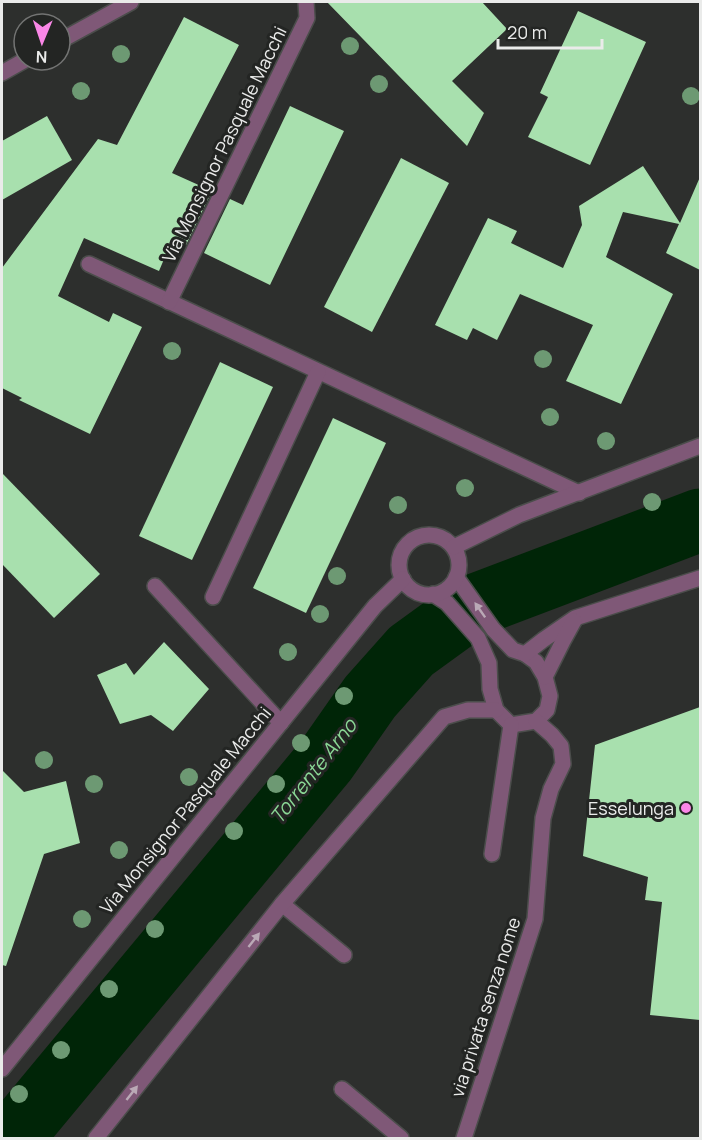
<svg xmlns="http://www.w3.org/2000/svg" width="702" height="1140" viewBox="0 0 702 1140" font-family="Manrope,sans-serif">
  <rect width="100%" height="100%" fill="#2d2f2d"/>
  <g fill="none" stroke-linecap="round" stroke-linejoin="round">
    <polyline stroke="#002507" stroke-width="63" points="12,1138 326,760 370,697 411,651 473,606 700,520"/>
  </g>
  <g fill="#a8e0ae">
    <polygon points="327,2 482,2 507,29 452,81 484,113 467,146"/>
    <polygon points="578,11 646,42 590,165 528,137 548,97 540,93"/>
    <polygon points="184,17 239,45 172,173 212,191 186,245 173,238 159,271 84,238 58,296 109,322 113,313 142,327 90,434 19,400 22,398 2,388 2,268 98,139 117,145"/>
    <polygon points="290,106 344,131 270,285 204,253 230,199 243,205"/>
    <polygon points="47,116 72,160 2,200 2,141"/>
    <polygon points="401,158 449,183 372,332 324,307"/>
    <polygon points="643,166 680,223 700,177 700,270 666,253 679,224 623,212 606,257 673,294 621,404 566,381 593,325 520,294 497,340 473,328 467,340 435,325 488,218 517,231 511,243 563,268 582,225 579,206"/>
    <polygon points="220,362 273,387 192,560 139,536"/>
    <polygon points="333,418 386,443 306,613 253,588"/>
    <polygon points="2,473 100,574 54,618 2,564"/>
    <polygon points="164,642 209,689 173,731 151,715 120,724 97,675 126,663 134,675"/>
    <polygon points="700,707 700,1020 650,1015 662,902 645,900 648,877 583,856 595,745"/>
    <polygon points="2,770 24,792 66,781 80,843 44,854 6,966 2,965"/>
  </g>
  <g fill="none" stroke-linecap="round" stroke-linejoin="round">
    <defs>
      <g id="lane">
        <polyline points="89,264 579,493"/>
        <polyline points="169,302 307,18 306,2"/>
        <polyline points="155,586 281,723"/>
        <polyline points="433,594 447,603 478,638 489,663 490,689 496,710 511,725 536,721 547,710 550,696 545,677 536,662 525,654 513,650 493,629 456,577"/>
        <polyline points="213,597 318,372"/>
        <polyline points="525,654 543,640 575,618 700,578"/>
        <polyline points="545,677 563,641 574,621"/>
        <polyline points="492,854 511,725"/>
        <polyline points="282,904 344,955"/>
        <polyline points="342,1089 401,1138"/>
        <polyline points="96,1138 282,904 444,717 468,710 496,710"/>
        <polyline points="464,1138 535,919 543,818 551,789 563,764 561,746 552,735 536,721"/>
      </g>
      <g id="street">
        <polyline points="60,41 131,2"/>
        <polyline points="2,73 25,60"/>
        <circle cx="429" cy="565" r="30"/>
        <polyline points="454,547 519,515 700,446"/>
        <polyline points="2,1069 375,606 403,579"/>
      </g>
    </defs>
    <use href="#lane" stroke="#4b4d4b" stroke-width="18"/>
    <use href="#street" stroke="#4b4d4b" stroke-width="18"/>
    <use href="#lane" stroke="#7f5877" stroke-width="15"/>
    <use href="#street" stroke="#7f5877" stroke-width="15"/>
  </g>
  <g fill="#6d9973">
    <circle cx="350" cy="46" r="9"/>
    <circle cx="121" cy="54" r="9"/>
    <circle cx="379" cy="84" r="9"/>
    <circle cx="81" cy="91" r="9"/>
    <circle cx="691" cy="96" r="9"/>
    <circle cx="172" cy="351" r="9"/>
    <circle cx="543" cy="359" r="9"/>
    <circle cx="550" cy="417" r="9"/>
    <circle cx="606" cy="441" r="9"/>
    <circle cx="465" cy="488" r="9"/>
    <circle cx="652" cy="502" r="9"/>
    <circle cx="398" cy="505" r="9"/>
    <circle cx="337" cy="576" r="9"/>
    <circle cx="320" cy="614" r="9"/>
    <circle cx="288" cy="652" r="9"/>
    <circle cx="344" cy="696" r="9"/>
    <circle cx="301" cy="743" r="9"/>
    <circle cx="44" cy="760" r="9"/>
    <circle cx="189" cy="777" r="9"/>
    <circle cx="94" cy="784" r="9"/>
    <circle cx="276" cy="784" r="9"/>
    <circle cx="234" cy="831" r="9"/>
    <circle cx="119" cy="850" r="9"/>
    <circle cx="82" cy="919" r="9"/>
    <circle cx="155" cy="929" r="9"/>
    <circle cx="109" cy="989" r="9"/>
    <circle cx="61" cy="1050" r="9"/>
    <circle cx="19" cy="1094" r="9"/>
  </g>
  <defs><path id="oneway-solid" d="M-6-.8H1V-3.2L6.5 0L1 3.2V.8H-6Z" transform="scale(1.5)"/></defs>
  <g fill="#baa9b6">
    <use href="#oneway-solid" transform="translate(480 610) rotate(-125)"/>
    <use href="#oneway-solid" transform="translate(254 940) rotate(-52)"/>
    <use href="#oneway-solid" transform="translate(132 1093) rotate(-52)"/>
  </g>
  <circle fill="#fa87e7" stroke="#232523" stroke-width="2" cx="686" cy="808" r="6"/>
  <g text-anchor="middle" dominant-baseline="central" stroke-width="6" stroke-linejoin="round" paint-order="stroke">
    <g font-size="18" fill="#eaebea" stroke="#232523">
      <text transform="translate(224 144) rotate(-64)">Via Monsignor Pasquale Macchi</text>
      <text transform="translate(185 810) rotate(-51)">Via Monsignor Pasquale Macchi</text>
      <text transform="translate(485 1007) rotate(-72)">via privata senza nome</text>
    </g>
    <g font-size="18" fill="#eaebea" stroke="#232523" text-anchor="end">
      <text x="674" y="808">Esselunga</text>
    </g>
    <g font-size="20" font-style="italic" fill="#8ad795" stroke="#232523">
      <text transform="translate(313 771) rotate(-52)">Torrente Arno</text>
    </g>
  </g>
  <rect width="702" height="1140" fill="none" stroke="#eaebea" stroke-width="6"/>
  <g transform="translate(42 42) rotate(182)"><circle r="28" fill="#232523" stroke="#737473" stroke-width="1.5"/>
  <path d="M0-4.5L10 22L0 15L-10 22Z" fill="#fa87e7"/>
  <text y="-9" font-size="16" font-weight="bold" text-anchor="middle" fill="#eaebea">N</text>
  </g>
  <path d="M498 39v9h104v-9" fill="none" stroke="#eaebea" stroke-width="3"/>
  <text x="507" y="39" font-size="18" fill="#eaebea" stroke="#232523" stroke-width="4.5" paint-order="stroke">20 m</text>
</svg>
